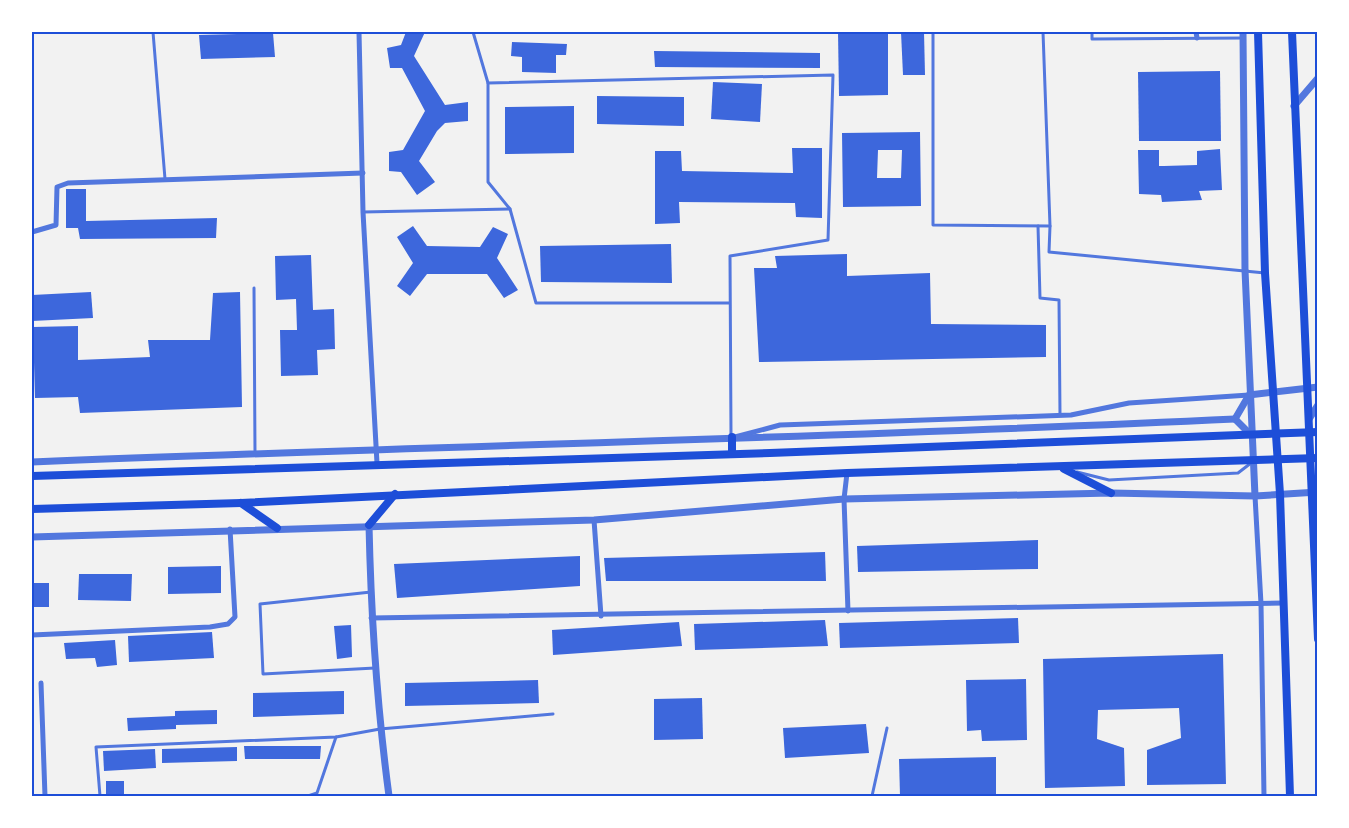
<svg xmlns="http://www.w3.org/2000/svg" width="1349" height="828" viewBox="0 0 1349 828" font-family="'Source Sans 3',sans-serif">
  <rect width="100%" height="100%" fill="#f2f2f2"/>
  <g fill="#3d67dc" fill-rule="evenodd">
    <polygon points="406,32 425,32 414,56 445,105 468,102 468,121 445,123 437,131 419,161 435,182 417,195 401,172 389,171 389,152 403,150 425,111 402,68 390,68 387,48 401,45"/>
    <polygon points="838,32 888,32 888,95 839,96"/>
    <polygon points="901,32 924,32 925,75 903,75"/>
    <polygon points="273,33 275,57 201,59 199,35"/>
    <polygon points="512,42 567,44 566,55 556,55 556,73 522,72 522,57 511,56"/>
    <polygon points="654,51 820,53 820,68 655,67"/>
    <polygon points="1220,71 1221,141 1139,141 1138,72"/>
    <polygon points="713,82 762,84 760,122 711,119"/>
    <polygon points="597,96 684,97 684,126 597,124"/>
    <polygon points="574,106 574,153 505,154 505,107"/>
    <path d="M920,132L921,206L843,207L842,133ZM878,150H902L901,178H877Z"/>
    <polygon points="792,148 822,148 822,218 796,217 795,203 679,202 680,223 655,224 655,151 681,151 682,171 793,173"/>
    <polygon points="1220,149 1222,190 1199,191 1202,200 1162,202 1161,195 1139,194 1138,150 1159,150 1159,166 1164,166 1197,165 1197,151"/>
    <polygon points="66,189 86,189 86,221 217,218 216,238 80,239 78,228 66,228"/>
    <polygon points="413,226 427,246 480,247 493,227 508,234 497,258 518,290 504,298 487,274 427,274 410,296 397,286 413,263 397,237"/>
    <polygon points="671,244 672,283 541,282 540,246"/>
    <polygon points="847,254 847,276 930,273 931,324 1046,325 1046,357 759,362 754,268 777,268 775,256"/>
    <polygon points="311,255 313,310 334,309 335,349 317,350 318,375 281,376 280,330 297,330 296,299 276,300 275,256"/>
    <polygon points="91,292 93,318 32,321 32,295"/>
    <polygon points="240,292 242,407 80,413 78,397 35,398 33,327 78,326 78,360 150,357 148,340 210,340 213,293"/>
    <polygon points="1038,540 1038,569 858,572 857,546"/>
    <polygon points="825,552 826,581 606,581 604,558"/>
    <polygon points="580,556 580,586 397,598 394,564"/>
    <polygon points="221,566 221,593 168,594 168,567"/>
    <polygon points="79,574 132,574 131,601 78,600"/>
    <rect x="32" y="583" width="17" height="24"/>
    <polygon points="1018,618 1019,643 840,648 839,623"/>
    <polygon points="825,620 828,646 695,650 694,624"/>
    <polygon points="679,622 682,646 553,655 552,630"/>
    <polygon points="351,625 352,657 337,659 334,626"/>
    <polygon points="212,632 214,658 129,662 128,636"/>
    <polygon points="115,640 117,665 97,667 95,658 66,659 64,643"/>
    <polygon points="1223,654 1226,784 1147,785 1147,750 1181,738 1179,708 1098,710 1097,739 1124,748 1125,786 1045,788 1043,659"/>
    <polygon points="1026,679 1027,740 982,741 981,730 967,731 966,680"/>
    <polygon points="538,680 539,703 405,706 405,683"/>
    <polygon points="344,691 344,714 253,717 253,693"/>
    <polygon points="702,698 703,739 654,740 654,699"/>
    <polygon points="217,710 217,724 176,725 176,729 128,731 127,718 175,716 175,711"/>
    <polygon points="866,724 869,753 785,758 783,728"/>
    <polygon points="244,746 321,746 320,759 245,759"/>
    <polygon points="237,747 237,761 162,763 162,749"/>
    <polygon points="155,749 156,768 104,771 103,751"/>
    <polygon points="996,757 996,794 900,795 899,759"/>
    <rect x="106" y="781" width="18" height="15"/>
  </g>
  <g fill="none" stroke-linecap="round" stroke-linejoin="round">
    <g stroke="#5277de" stroke-width="3">
      <polyline points="153,32 165,179"/>
      <polyline points="473,32 488,83"/>
      <polyline points="933,32 933,225 1050,226 1049,252 1265,273"/>
      <polyline points="1043,32 1050,226"/>
      <polyline points="1092,32 1092,39 1244,38"/>
      <polyline points="363,212 510,209"/>
      <polyline points="1038,226 1040,298 1059,300 1060,415"/>
      <polyline points="254,288 255,453"/>
      <polyline points="730,303 536,303 510,209 488,182 488,83 833,75 828,240 730,256 731,436"/>
      <polyline points="1077,472 1109,480 1238,473 1251,463"/>
      <polyline points="371,592 260,604 263,674 375,668"/>
      <polyline points="100,796 96,747 336,737 380,729 553,714"/>
      <polyline points="308,796 317,793 336,737"/>
      <polyline points="872,796 887,728"/>
    </g>
    <g stroke="#5277de" stroke-width="5">
      <polyline points="359,32 363,212 377,463"/>
      <polyline points="1196,32 1197,38"/>
      <polyline points="32,232 56,225 57,187 68,183 363,173"/>
      <polyline points="735,437 780,425 1071,415 1129,403 1249,395"/>
      <polyline points="847,473 844,499 848,611"/>
      <polyline points="1255,496 1261,604 1264,796"/>
      <polyline points="594,520 601,616"/>
      <polyline points="371,618 1284,603"/>
      <polyline points="32,635 210,627 228,624 235,617 230,529"/>
      <polyline points="41,683 45,796"/>
    </g>
    <g stroke="#5277de" stroke-width="7">
      <polyline points="1243,32 1245,270 1255,496"/>
      <polyline points="1294,106 1318,78"/>
      <polyline points="1235,419 1249,395 1318,387"/>
      <polyline points="1235,419 1251,435"/>
      <polyline points="1309,419 1318,405"/>
      <path d="M32,462C432,446 834,438 1235,419"/>
      <path d="M369,525C371,617 377,706 389,796"/>
      <polyline points="32,537 594,520 844,499 1111,493 1255,496 1318,492"/>
    </g>
    <g stroke="#1d4ed8" stroke-width="8">
      <polyline points="1258,32 1265,273 1280,494 1290,796"/>
      <polyline points="1292,32 1318,639"/>
      <polyline points="732,437 732,453"/>
      <polyline points="1064,469 1111,493"/>
      <polyline points="32,476 770,453 1318,432"/>
      <polyline points="241,503 277,528"/>
      <polyline points="32,509 241,503 847,473 1318,458"/>
      <polyline points="369,525 395,494"/>
    </g>
  </g>
  <rect width="1349" height="828" fill="none" stroke="#ffffff" stroke-width="66"/>
  <rect x="33" y="33" width="1283" height="762" fill="none" stroke="#1d4ed8" stroke-width="2"/>
</svg>
